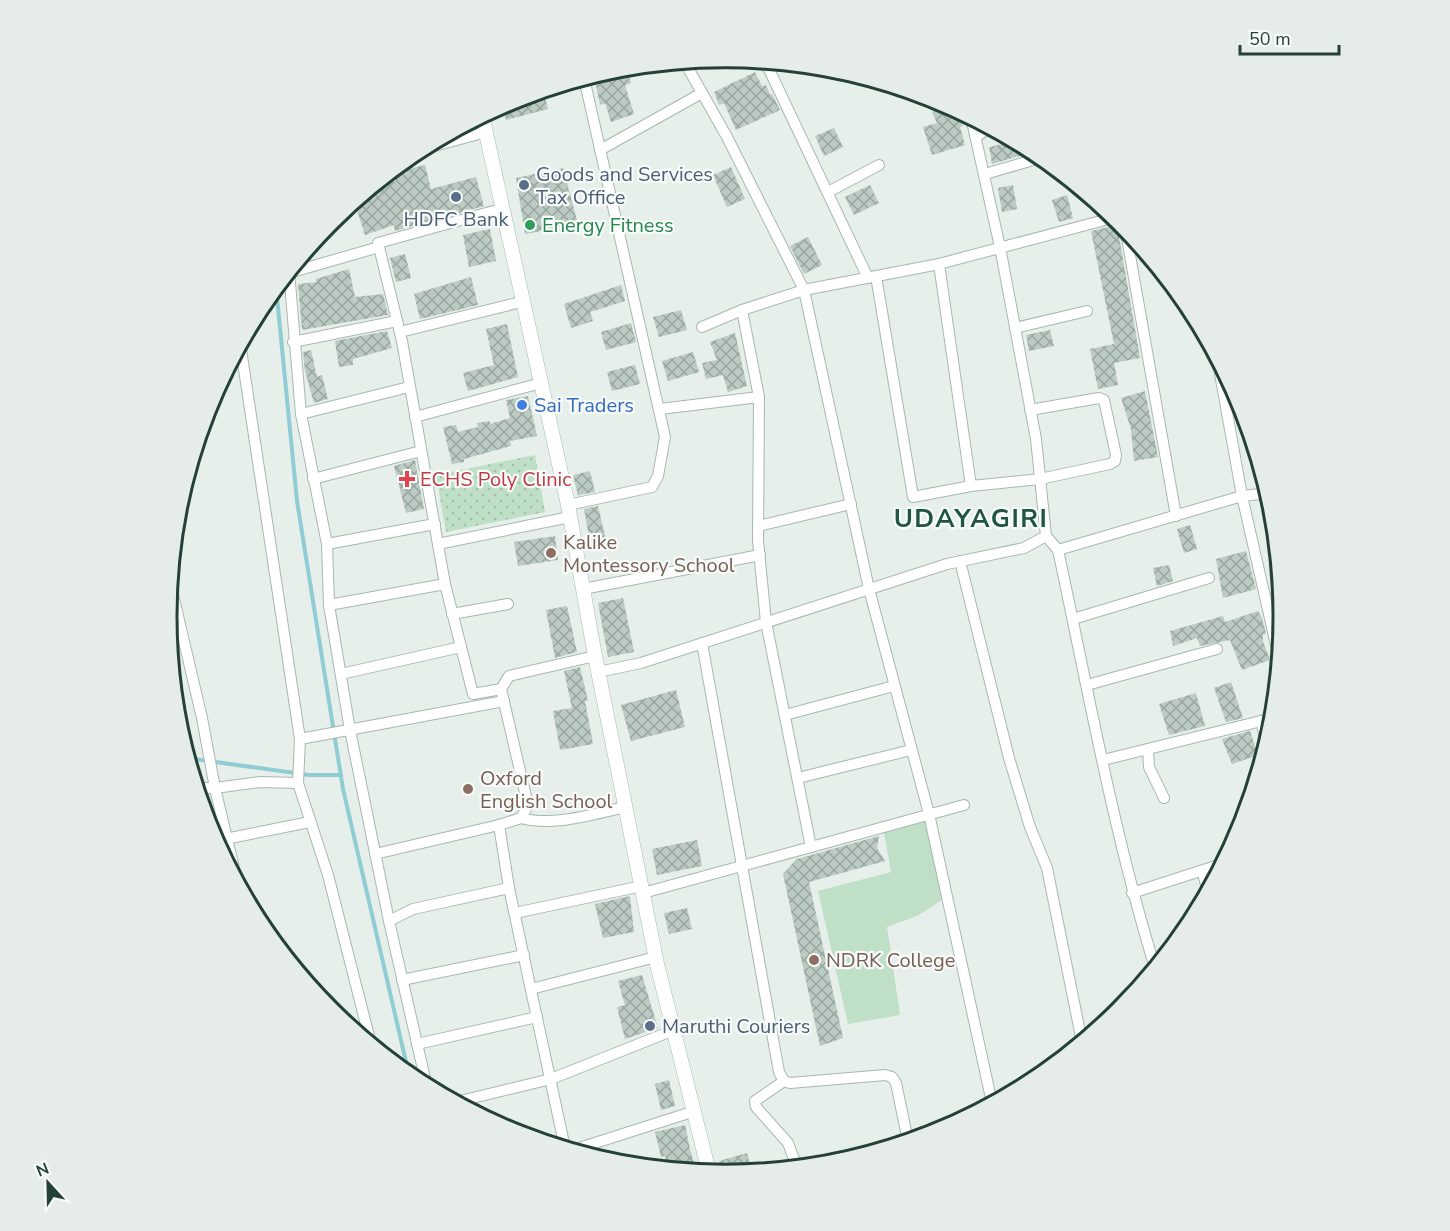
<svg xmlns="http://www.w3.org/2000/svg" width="1450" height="1231" viewBox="0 0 1450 1231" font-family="'Nunito Sans',sans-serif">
  <defs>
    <pattern id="green-dots" width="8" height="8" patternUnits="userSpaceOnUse" patternTransform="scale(1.5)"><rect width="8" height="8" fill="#bfdfc6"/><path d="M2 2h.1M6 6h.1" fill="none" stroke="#a4c1ab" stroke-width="1.8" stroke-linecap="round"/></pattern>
    <pattern id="building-cross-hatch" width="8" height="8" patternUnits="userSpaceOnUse" patternTransform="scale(1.5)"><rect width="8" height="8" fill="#bbcac3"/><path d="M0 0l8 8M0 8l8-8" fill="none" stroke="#98a69f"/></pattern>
  </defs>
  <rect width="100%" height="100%" fill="#e6efea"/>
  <polygon fill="url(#green-dots)" points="535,455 545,512 446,532 436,475"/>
  <polygon fill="#bfdfc6" points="925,820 945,898 917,916 887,927 900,1015 848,1024 818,891 891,872 884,832"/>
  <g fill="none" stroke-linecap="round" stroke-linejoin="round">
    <g stroke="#8fccd3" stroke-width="4">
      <polyline points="276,287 297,501 343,789 409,1075"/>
      <polyline points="187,758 309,775 341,775"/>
    </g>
  </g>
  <g fill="url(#building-cross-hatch)">
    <polygon points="627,71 631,83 625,85 634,114 611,122 605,103 600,105 595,80"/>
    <polygon points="755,72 762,86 766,85 770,95 772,94 780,110 736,130 724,103 719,105 714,92"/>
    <polygon points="543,90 548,109 506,120 502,104"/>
    <polygon points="950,105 956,109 963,126 960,127 965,145 932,155 923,127 937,123 932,112"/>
    <polygon points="834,128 843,147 824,156 815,136"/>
    <polygon points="1016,141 1036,151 992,164 989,147"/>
    <polygon points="411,162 413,168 425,165 431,189 476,177 484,206 395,231 394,225 365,235 354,201 368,189 396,181 392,169"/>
    <polygon points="731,167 745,199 727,207 713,175"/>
    <polygon points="563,168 578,224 525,234 516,178"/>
    <polygon points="870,185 879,203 854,215 845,197"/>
    <polygon points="1013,185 1017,209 1002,212 998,188"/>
    <polygon points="1067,195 1073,218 1059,222 1052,200"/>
    <polygon points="1117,225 1140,358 1114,363 1118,385 1098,389 1090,349 1114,344 1091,231"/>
    <polygon points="490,229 496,261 469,267 463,235"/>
    <polygon points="808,237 822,265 804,274 790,246"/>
    <polygon points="405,254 411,278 396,282 390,258"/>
    <polygon points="349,269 355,297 383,294 388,315 302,330 298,284 317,282 316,279"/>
    <polygon points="471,277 478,305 420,319 414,294"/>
    <polygon points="621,285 625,301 590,312 593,321 571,328 564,304"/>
    <polygon points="681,310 687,330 659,337 653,317"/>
    <polygon points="631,323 636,342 606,350 601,332"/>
    <polygon points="507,324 518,377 468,391 463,373 494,365 486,329"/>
    <polygon points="1050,330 1054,346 1029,351 1026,335"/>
    <polygon points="387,331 392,348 353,359 353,365 339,367 335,341"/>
    <polygon points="735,333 747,386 728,392 723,375 706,379 702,363 717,360 710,342"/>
    <polygon points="311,350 317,377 322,375 328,399 314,403 305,371 303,352"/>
    <polygon points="693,352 699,372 668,381 662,361"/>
    <polygon points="635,365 640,384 612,391 607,372"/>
    <polygon points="1145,391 1158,457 1134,461 1131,429 1121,398"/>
    <polygon points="528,396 537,436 510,441 511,446 464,459 464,462 452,464 443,427 456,425 458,432 478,427 477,423 490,421 490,424 510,418 506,400"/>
    <polygon points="415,460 424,509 406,513 394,466"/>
    <polygon points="590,471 595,492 578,495 573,475"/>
    <polygon points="598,506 607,545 591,548 584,509"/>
    <polygon points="1190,525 1197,549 1184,553 1177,529"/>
    <polygon points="555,536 558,560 518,566 514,542"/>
    <polygon points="1246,551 1256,589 1223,598 1216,559"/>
    <polygon points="1169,565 1173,581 1157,586 1153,568"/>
    <polygon points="623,598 634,652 608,657 598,603"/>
    <polygon points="567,606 577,652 555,658 546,610"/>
    <polygon points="1258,611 1262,618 1266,634 1263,634 1263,641 1270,660 1242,670 1230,640 1200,646 1197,638 1173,646 1170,631 1223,616 1225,622"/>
    <polygon points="580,667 588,701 585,701 593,744 560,750 553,711 572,708 564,671"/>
    <polygon points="1231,682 1243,718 1226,722 1214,688"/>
    <polygon points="676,690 685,727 631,741 621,705"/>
    <polygon points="1196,693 1205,726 1169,735 1159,704"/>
    <polygon points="1250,731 1258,755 1232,764 1222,739"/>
    <polygon points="879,836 877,848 885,861 809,882 843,1038 820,1046 783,874 797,859"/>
    <polygon points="697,840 702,866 657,875 652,849"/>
    <polygon points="630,896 634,932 603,938 595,904"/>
    <polygon points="687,908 692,929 669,934 664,913"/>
    <polygon points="642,975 658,1028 625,1039 617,1007 625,1005 618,981"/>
    <polygon points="669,1080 675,1106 661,1110 655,1084"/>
    <polygon points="685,1125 690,1149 696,1171 668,1168 665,1156 661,1157 655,1132"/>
    <polygon points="747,1153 752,1171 723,1174 719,1161"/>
  </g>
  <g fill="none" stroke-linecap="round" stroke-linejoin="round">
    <defs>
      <g id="minor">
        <polyline points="684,61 727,137 804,290 939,264 1116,217"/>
        <polyline points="765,61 868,278"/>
        <polyline points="971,117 1000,247 1036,439 1046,536 1058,550"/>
        <polyline points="976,137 990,127"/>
        <polyline points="600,150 702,93"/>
        <polyline points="416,151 486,132"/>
        <polyline points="985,174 1040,158"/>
        <polyline points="828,192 879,165"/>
        <polyline points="1125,227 1176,516"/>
        <polyline points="939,264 971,486 1040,479 1110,464 1115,461 1116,455 1104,400 1099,398 1030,410"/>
        <polyline points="289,271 301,414 327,544 329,605 350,730 389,921"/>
        <polyline points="289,273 379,247"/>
        <polyline points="876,276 913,497 971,486"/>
        <polyline points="702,327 742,310"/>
        <polyline points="1015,328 1087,311"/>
        <polyline points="400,332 521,302"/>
        <polyline points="293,342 397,321"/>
        <polyline points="240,343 300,739"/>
        <polyline points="660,409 759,397"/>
        <polyline points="301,414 409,387"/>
        <polyline points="415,417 541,383"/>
        <polyline points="313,479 421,451"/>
        <polyline points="1269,493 1242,496 1279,658"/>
        <polyline points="568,505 652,487 658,476 665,437 584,78"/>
        <polyline points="758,526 851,504"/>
        <polyline points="327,544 435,524"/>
        <polyline points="438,544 570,517"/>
        <polyline points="960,561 1009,758 1030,827 1047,868 1082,1042"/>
        <polyline points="170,582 202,718 215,788 196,788"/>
        <polyline points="583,589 760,555"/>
        <polyline points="329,605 445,584"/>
        <polyline points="452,614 508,604"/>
        <polyline points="1073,619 1209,578"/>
        <polyline points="702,643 779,1072 784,1081 790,1083 885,1075 892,1077 896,1083 908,1141"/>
        <polyline points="598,672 641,663 947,564 1024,548 1046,536"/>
        <polyline points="341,674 461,647"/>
        <polyline points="1087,685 1217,649"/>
        <polyline points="501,689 473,694 445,584 402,341 378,243 501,209"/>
        <polyline points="785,715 894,686"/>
        <polyline points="1261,721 1267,745"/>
        <polyline points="1148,749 1149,767 1164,798"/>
        <polyline points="1103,760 1273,718"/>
        <polyline points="798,778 911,750"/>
        <path d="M521,818C554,827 592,814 626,807"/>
        <polyline points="215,841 310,822"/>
        <polyline points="811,847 964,805"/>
        <polyline points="375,854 499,825"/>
        <polyline points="1202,871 1208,891"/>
        <polyline points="237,881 215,788 260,782 298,783"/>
        <polyline points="509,888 499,825 521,818 528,805 501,689 509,676 595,656"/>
        <polyline points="643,893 811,847 766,622 758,541 759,397 742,310 804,290 869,589 929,814 992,1103"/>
        <polyline points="1132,893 1222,864"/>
        <polyline points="515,913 642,886"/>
        <path d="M1155,968C1113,831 1088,690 1058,550L1242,496L1217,357"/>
        <polyline points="402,980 524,955"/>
        <polyline points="531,989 656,957"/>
        <polyline points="371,1044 328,875 298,783 300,739 504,701"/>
        <polyline points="417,1044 537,1017"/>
        <polyline points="784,1081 755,1101 756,1107 788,1143 797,1167"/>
        <polyline points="427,1087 389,921 413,909 509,888 565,1148"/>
        <polyline points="456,1102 551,1079 674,1030"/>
        <polyline points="573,1150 695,1111"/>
      </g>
      <polyline id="tertiary" points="482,115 568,505 595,656 657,964 709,1172"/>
    </defs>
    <use href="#minor" stroke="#a8b7b1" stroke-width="12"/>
    <use href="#tertiary" stroke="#a8b7b1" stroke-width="15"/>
    <use href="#minor" stroke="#fff" stroke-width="10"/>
    <use href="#tertiary" stroke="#fff" stroke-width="14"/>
  </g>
  <g fill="#5c6f8a" stroke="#f7fbf9" stroke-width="2">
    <circle cx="524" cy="185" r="6"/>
    <circle cx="456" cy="197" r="6"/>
    <circle cx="650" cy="1026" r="6"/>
  </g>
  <circle fill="#2e9e5b" stroke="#f7fbf9" stroke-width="2" cx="530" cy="225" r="6"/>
  <circle fill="#3f7fe0" stroke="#f7fbf9" stroke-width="2" cx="522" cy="405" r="6"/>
  <path fill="#e0444e" stroke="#f7fbf9" stroke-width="2" d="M404 470h6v6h6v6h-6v6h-6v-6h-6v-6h6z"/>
  <g fill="#8d6e63" stroke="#f7fbf9" stroke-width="2">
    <circle cx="551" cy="553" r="6"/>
    <circle cx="468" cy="789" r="6"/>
    <circle cx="814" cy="960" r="6"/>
  </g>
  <g text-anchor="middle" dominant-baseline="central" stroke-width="4.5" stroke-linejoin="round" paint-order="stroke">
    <g font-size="20" fill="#4e5e75" stroke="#f7fbf9" text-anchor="start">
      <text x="536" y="174">Goods and Services<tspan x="536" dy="23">Tax Office</tspan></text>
      <text x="456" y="219" text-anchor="middle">HDFC Bank</text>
      <text x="662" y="1026">Maruthi Couriers</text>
    </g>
    <g font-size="20" fill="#27864d" stroke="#f7fbf9" text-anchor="start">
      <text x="542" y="225">Energy Fitness</text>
    </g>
    <g font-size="20" fill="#366cbe" stroke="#f7fbf9" text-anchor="start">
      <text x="534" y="405">Sai Traders</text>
    </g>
    <g font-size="20" fill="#be3a42" stroke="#f7fbf9" text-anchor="start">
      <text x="420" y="479">ECHS Poly Clinic</text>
    </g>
    <g font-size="20" fill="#785e54" stroke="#f7fbf9" text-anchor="start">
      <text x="563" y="542">Kalike<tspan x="563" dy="23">Montessory School</tspan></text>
      <text x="480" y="778">Oxford<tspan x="480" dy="23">English School</tspan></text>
      <text x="826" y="960">NDRK College</text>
    </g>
    <g font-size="26" font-weight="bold" letter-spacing="1.5" fill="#205444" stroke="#f7fbf9">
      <text x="971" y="518">UDAYAGIRI</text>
    </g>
  </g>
  <path d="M0 0H1450V1231H0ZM177 616a548 548 0 1 1 1096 0a548 548 0 1 1-1096 0Z" fill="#e6ecea" fill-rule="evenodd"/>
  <path fill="none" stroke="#244138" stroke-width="3" d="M177 616a548 548 0 1 1 1096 0a548 548 0 1 1-1096 0Z"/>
  <g transform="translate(48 1183) rotate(338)" stroke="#f7fbf9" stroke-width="4.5" paint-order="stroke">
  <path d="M0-4.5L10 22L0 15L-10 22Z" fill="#244138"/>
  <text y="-9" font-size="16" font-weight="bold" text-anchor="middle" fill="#244138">N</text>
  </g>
  <path d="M1240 45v9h99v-9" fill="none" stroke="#244138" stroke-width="3"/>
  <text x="1249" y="45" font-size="18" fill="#244138" stroke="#f7fbf9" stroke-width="4.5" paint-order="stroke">50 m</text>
</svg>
